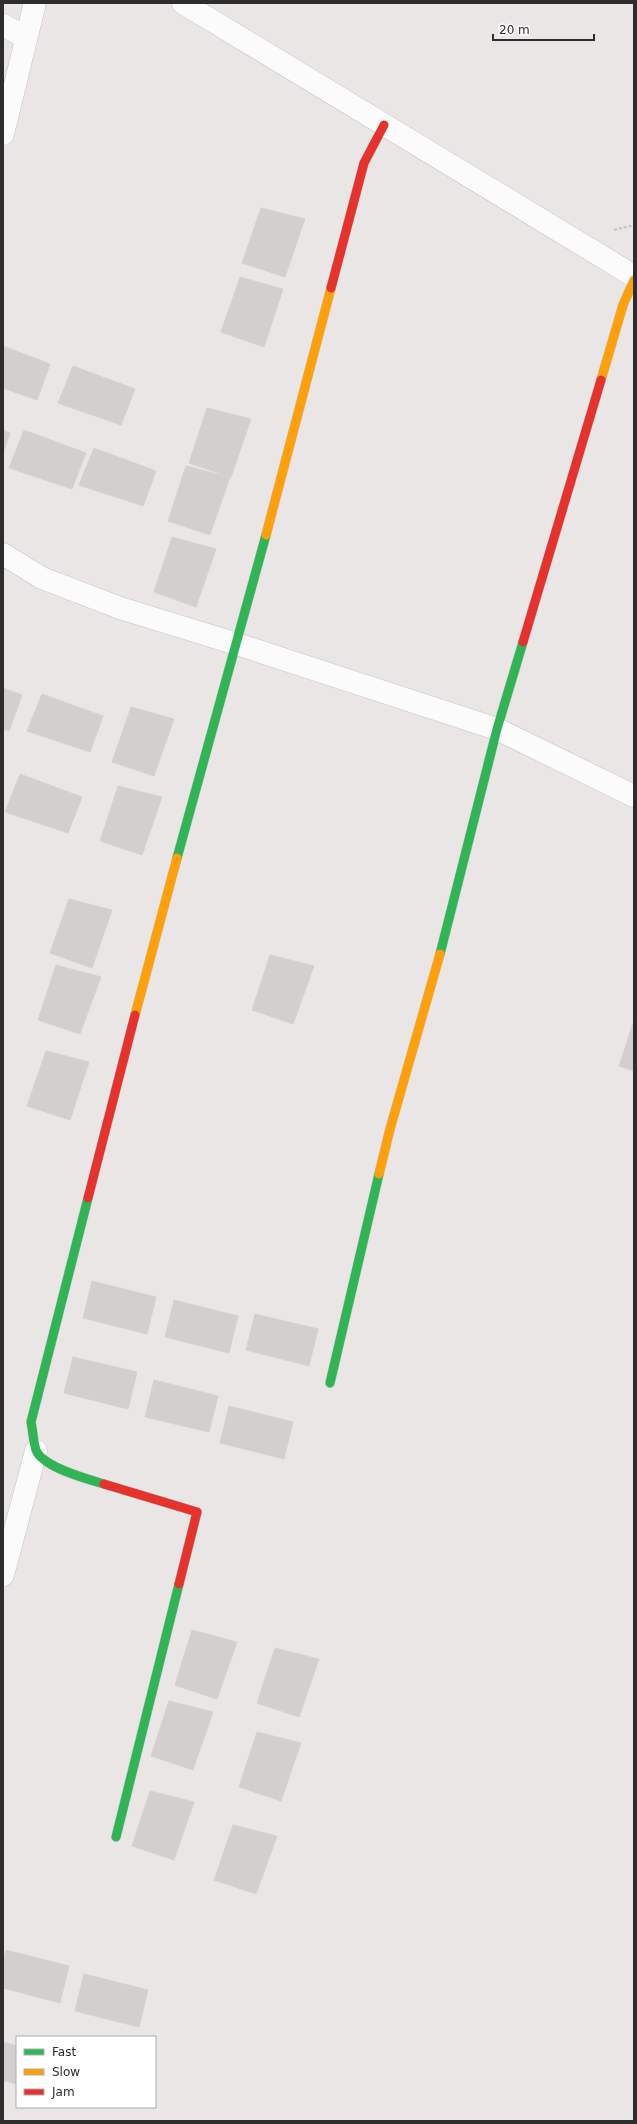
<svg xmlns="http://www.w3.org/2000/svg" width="637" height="2124" viewBox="0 0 637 2124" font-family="'DejaVu Sans',sans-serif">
  <rect width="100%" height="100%" fill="#eae6e5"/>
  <g fill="#d2cfce" stroke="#d5d2d1">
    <polygon points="261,208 305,219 285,277 242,263"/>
    <polygon points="240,277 283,289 264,347 221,332"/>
    <polygon points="3,346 50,364 37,400 3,388"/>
    <polygon points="73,366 135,389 121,425 58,403"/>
    <polygon points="207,408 251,419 231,477 189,463"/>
    <polygon points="3,430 10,433 3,453"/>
    <polygon points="24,430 86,453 72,489 9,468"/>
    <polygon points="94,448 156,471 143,506 79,485"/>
    <polygon points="186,466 230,477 210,535 168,521"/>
    <polygon points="172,537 216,549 196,607 154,592"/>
    <polygon points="3,688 22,695 9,731 3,729"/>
    <polygon points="42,694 103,716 90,752 27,731"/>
    <polygon points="131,707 174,719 154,776 112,762"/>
    <polygon points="20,774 82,797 68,833 5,812"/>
    <polygon points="118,786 162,797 142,855 100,841"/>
    <polygon points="69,899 112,910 92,968 50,953"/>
    <polygon points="270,955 314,966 293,1024 252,1010"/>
    <polygon points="56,965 101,977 80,1034 38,1020"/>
    <polygon points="634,1020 634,1071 619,1066"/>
    <polygon points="46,1051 89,1062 70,1120 27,1106"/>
    <polygon points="92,1281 156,1297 147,1334 83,1318"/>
    <polygon points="174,1300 238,1316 229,1353 165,1337"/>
    <polygon points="255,1314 318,1329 309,1366 246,1350"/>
    <polygon points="73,1357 137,1372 128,1409 64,1393"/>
    <polygon points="154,1380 218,1396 209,1432 145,1417"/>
    <polygon points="229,1406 293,1422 284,1459 220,1443"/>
    <polygon points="192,1630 237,1642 217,1699 175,1685"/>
    <polygon points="275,1648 319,1659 299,1717 257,1703"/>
    <polygon points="169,1701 213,1712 193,1770 151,1756"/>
    <polygon points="257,1732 301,1743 281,1801 239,1787"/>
    <polygon points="150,1791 194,1802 174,1860 132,1846"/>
    <polygon points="233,1825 277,1836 256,1894 214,1880"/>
    <polygon points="6,1950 69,1966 60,2003 3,1988 3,1961"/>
    <polygon points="84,1974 148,1990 139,2027 75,2011"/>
    <polygon points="3,2042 17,2046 17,2084 3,2081"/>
  </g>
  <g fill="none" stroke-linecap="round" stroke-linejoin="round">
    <defs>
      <g id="street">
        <polyline points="183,3 634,276"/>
        <polyline points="3,25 25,37"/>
        <polyline points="3,134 35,3"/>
        <polyline points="3,554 42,578 120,608 237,644 497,729 634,796"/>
        <polyline points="3,1575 36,1451"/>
      </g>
      <g id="fast">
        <polyline points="177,858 266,535"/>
        <polyline points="440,954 497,729 523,642"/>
        <path d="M88,1198L31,1422C33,1431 33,1441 36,1450C42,1467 87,1479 104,1484"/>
        <polyline points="330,1383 379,1174"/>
        <polyline points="116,1837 179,1584"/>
      </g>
      <g id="slow">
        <polyline points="601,380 623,305 634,280"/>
        <polyline points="266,535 331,288"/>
        <polyline points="135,1015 177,858"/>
        <polyline points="379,1174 390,1129 440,954"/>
      </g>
      <g id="jam">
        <polyline points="331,288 364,163 384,125"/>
        <polyline points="523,642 601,380"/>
        <polyline points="88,1198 135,1015"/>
        <polyline points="104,1484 197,1512 179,1584"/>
      </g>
    </defs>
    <use href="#street" stroke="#c5c4c5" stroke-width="23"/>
    <use href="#fast" stroke="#c5c4c5" stroke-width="10"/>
    <use href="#slow" stroke="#c5c4c5" stroke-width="10"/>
    <use href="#jam" stroke="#c5c4c5" stroke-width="10"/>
    <polyline stroke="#c7c7c7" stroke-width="2.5" stroke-dasharray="3 2" stroke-linecap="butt" points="614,230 634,225"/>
    <use href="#street" stroke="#fcfbfb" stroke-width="22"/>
    <use href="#fast" stroke="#30b455" stroke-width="9"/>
    <use href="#slow" stroke="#ff9f0a" stroke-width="9"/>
    <use href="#jam" stroke="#e5322d" stroke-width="9"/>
  </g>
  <rect width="637" height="2124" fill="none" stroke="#2d2d2d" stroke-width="8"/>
  <rect x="16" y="2036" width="140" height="72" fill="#ffffff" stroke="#ababab"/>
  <rect x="24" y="2049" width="20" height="6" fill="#30b455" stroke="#ababab"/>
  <text x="52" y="2056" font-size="12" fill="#2d2d2d">Fast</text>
  <rect x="24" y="2069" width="20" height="6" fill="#ff9f0a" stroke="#ababab"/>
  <text x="52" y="2076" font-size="12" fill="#2d2d2d">Slow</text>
  <rect x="24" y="2089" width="20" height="6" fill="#e5322d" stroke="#ababab"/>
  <text x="52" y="2096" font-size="12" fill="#2d2d2d">Jam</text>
  <path d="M493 34v6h101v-6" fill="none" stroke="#2d2d2d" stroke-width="2"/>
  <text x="499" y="34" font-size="12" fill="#2d2d2d" stroke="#ffffff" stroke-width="3" paint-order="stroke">20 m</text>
</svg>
